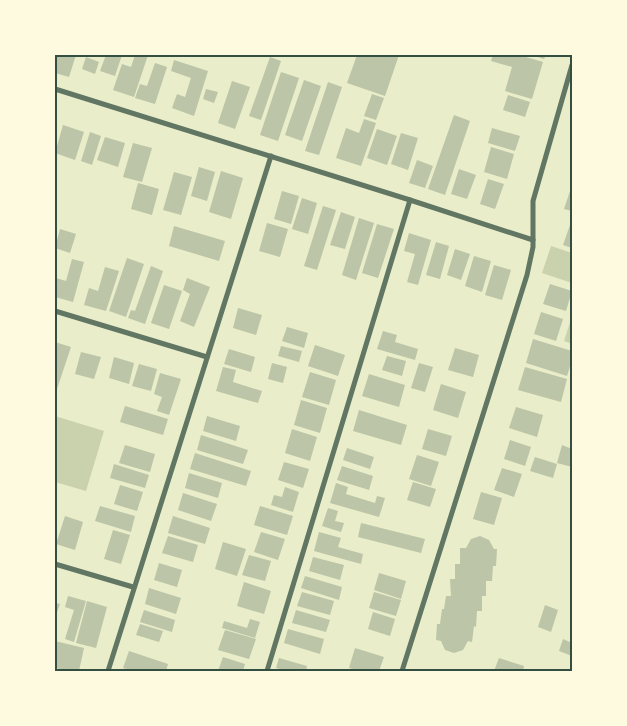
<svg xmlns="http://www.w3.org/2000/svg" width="627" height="726" viewBox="0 0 627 726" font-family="Inter,sans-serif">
  <rect width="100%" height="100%" fill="#e9edc9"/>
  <g fill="#cad2ad">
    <polygon points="551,246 572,253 572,283 542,273"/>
    <polygon points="572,316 572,344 564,341"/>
    <polygon points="55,416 104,431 86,491 55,482"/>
  </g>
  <g fill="#bcc5a7">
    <polygon points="56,55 76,55 69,77 55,73"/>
    <polygon points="106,55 122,55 115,76 100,71"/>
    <polygon points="135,55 148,55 134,97 113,90 122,64 131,67"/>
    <polygon points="357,55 399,55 385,96 347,83"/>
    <polygon points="493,55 519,55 543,62 532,99 505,91 512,67 491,61"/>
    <polygon points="532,55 546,55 544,59"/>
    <polygon points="86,57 99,62 95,74 82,69"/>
    <polygon points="270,57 281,61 261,120 249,116"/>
    <polygon points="174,60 208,71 194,116 172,108 177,94 185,97 191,78 171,71"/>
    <polygon points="155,63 167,67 155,104 135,98 140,84 147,86"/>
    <polygon points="281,72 299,78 278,141 260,135"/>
    <polygon points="304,80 321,86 302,141 285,135"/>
    <polygon points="232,81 250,87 235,129 218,123"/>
    <polygon points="328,82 342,87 319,155 305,151"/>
    <polygon points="206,89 218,92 214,103 203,99"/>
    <polygon points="372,94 384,98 376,120 364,116"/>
    <polygon points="508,95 530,102 525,117 503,110"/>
    <polygon points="454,115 470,121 445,195 428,189"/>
    <polygon points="364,119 376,123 361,166 336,158 346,128 359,133"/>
    <polygon points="63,125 84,132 75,160 55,153"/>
    <polygon points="492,128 520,136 515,151 488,143"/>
    <polygon points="377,129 397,136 387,165 367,158"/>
    <polygon points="90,132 101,136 92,165 81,161"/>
    <polygon points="401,133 418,138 408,170 391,164"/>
    <polygon points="105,137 125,143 118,167 97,160"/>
    <polygon points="133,143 152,148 142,182 123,177"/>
    <polygon points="491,147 514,154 507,179 484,172"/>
    <polygon points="417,160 433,166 425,188 409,183"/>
    <polygon points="199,167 215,172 207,201 191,196"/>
    <polygon points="459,169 476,175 467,199 451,194"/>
    <polygon points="221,171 243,178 231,219 209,212"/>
    <polygon points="174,172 192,177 181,215 163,210"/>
    <polygon points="488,179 504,184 495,209 480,204"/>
    <polygon points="138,183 159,189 152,215 131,209"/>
    <polygon points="572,185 572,211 564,209"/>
    <polygon points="282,191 299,196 291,224 274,219"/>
    <polygon points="302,198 317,203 308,234 292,229"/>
    <polygon points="323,206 336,210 317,270 304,266"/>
    <polygon points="341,212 355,217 345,249 330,245"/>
    <polygon points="359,218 374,223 356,280 342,275"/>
    <polygon points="267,223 288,229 280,257 259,251"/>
    <polygon points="377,224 394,229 378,278 362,273"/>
    <polygon points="570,225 572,226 572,248 563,245"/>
    <polygon points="174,226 225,241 219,261 169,246"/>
    <polygon points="60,229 76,234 70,253 55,248"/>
    <polygon points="409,233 431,240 418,285 407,282 415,254 404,251"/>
    <polygon points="436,242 449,246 440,279 426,275"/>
    <polygon points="455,249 470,254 461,280 447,275"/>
    <polygon points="474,256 491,261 482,292 465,286"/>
    <polygon points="127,258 144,264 126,317 109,311"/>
    <polygon points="72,259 84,262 73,302 55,297 56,278 66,281"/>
    <polygon points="494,265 511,270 502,300 485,295"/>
    <polygon points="151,266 163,271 145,324 128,318 131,310 135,311"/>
    <polygon points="105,267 119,271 106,311 84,305 89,288 98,291"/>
    <polygon points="187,278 210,287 194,327 180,321 190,294 183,290"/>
    <polygon points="550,284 572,291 566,311 543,304"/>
    <polygon points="164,285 182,291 169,329 151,323"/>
    <polygon points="238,308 262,315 256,335 233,328"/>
    <polygon points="541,312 563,319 556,341 534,334"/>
    <polygon points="287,327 308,333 304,348 282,341"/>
    <polygon points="383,331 397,335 395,342 418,349 415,360 377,349"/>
    <polygon points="533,339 572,351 572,360 567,376 526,363"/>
    <polygon points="55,342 71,347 55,395"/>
    <polygon points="315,345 345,355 338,376 308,366"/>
    <polygon points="281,346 302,351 299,362 278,356"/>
    <polygon points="455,348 479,355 473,377 448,370"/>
    <polygon points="229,349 255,357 251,372 224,364"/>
    <polygon points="81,352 101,357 94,379 75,374"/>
    <polygon points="387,356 406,361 402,376 382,370"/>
    <polygon points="114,357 134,363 129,384 109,378"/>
    <polygon points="272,363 287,367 283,383 268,379"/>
    <polygon points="419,363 433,367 425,392 411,388"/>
    <polygon points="139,364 157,369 151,391 132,386"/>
    <polygon points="223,367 236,370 233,382 262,391 258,403 216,391"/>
    <polygon points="525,367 567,379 561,402 518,390"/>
    <polygon points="310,372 336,380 329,405 302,397"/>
    <polygon points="160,373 181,379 169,415 157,411 162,397 154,394"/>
    <polygon points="369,374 405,385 399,407 362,396"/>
    <polygon points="441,384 466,392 458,418 433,410"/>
    <polygon points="301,400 327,408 320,433 294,425"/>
    <polygon points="125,406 168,419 163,435 120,422"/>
    <polygon points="516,407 543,415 537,437 509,428"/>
    <polygon points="359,410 407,425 401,445 353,431"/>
    <polygon points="207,416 240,426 236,441 203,431"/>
    <polygon points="292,429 317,437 310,461 285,453"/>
    <polygon points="428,429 452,436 446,456 422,449"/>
    <polygon points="201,435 248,450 243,464 197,450"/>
    <polygon points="510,440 531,447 525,466 504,459"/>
    <polygon points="125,445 155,454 150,472 119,463"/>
    <polygon points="562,445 572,449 572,467 557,463"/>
    <polygon points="347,448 374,457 370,469 343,460"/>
    <polygon points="195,453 251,471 246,486 190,469"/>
    <polygon points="417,455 439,462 431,486 409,479"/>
    <polygon points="535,457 557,464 553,478 530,471"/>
    <polygon points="284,462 309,469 303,488 278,480"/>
    <polygon points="114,464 149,475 145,488 110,478"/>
    <polygon points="342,466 373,476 369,490 337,480"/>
    <polygon points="502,468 522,474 514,497 494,490"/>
    <polygon points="189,473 222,483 218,498 185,488"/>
    <polygon points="413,482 436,489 430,507 407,500"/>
    <polygon points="336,483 348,487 346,494 375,503 377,496 385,498 379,517 330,503"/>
    <polygon points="120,485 143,492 137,511 114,504"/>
    <polygon points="285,487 299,492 293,512 271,505 274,495 282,497"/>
    <polygon points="481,492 502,498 494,525 473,519"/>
    <polygon points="183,493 217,504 211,521 178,510"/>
    <polygon points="100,506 135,516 131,532 95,521"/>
    <polygon points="260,506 293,516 287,535 254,525"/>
    <polygon points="328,508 338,511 335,521 344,523 341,532 322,526"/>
    <polygon points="65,516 83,522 75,550 56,544"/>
    <polygon points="173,516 210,528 205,544 168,533"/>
    <polygon points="361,523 425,539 421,553 358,537"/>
    <polygon points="113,530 130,535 121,564 104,559"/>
    <polygon points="261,532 285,539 278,560 254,552"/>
    <polygon points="319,532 341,538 338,547 363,554 361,564 314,551"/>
    <polygon points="168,536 198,545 193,562 162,553"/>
    <polygon points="480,536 489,540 494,549 497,549 496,566 493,566 492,581 486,581 486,596 482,596 482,611 477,611 476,627 474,626 472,642 468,641 463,650 454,653 445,650 441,641 436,640 437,624 440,624 442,609 444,609 446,596 451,596 450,579 455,579 455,564 460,564 460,548 466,548 471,539"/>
    <polygon points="223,542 246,549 237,576 215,569"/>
    <polygon points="249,555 271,561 265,581 242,575"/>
    <polygon points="313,557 344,565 340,580 309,571"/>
    <polygon points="159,563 182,570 177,587 154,580"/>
    <polygon points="379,573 406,581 401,599 374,590"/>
    <polygon points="305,576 342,587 339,600 301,588"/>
    <polygon points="244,582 271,591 264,614 237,606"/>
    <polygon points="149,588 181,598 176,614 145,604"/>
    <polygon points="302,592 334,601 330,615 297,606"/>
    <polygon points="374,592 401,600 396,616 369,608"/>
    <polygon points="68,596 86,601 74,642 65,639 74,610 65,607"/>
    <polygon points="87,601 107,607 96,648 76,643"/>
    <polygon points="55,603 60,604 55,618"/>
    <polygon points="545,605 558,610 551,632 538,627"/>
    <polygon points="144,610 175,620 172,632 140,622"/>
    <polygon points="296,610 330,620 326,632 292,623"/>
    <polygon points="373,612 395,619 390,636 368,629"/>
    <polygon points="250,619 260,622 255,638 222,628 224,621 247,628"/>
    <polygon points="140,624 163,631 159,642 136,635"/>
    <polygon points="288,629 324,639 320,654 284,643"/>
    <polygon points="225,630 256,639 249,659 218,650"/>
    <polygon points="563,639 572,643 572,656 559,651"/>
    <polygon points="55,641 84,648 79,671 69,671 55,668"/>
    <polygon points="355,648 384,657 379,671 360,671 349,668"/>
    <polygon points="129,651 168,664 166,671 133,671 123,668"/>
    <polygon points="223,657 245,664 243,671 218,671"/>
    <polygon points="279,658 307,666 306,671 287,671 276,668"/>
    <polygon points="499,658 524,666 523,671 494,671"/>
  </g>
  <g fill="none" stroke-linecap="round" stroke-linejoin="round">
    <g stroke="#617663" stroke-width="5">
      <polyline points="55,89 410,200 533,240"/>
      <polyline points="55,311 207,357"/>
      <polyline points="55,564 133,587"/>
      <polyline points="108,671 271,156"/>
      <polyline points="267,671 410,200"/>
      <polyline points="402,671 527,275 533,247 533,201 572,65"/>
    </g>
  </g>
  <rect width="627" height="726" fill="none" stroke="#fefae0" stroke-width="112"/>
  <rect x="56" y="56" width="515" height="614" fill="none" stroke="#344e41" stroke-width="2"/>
</svg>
